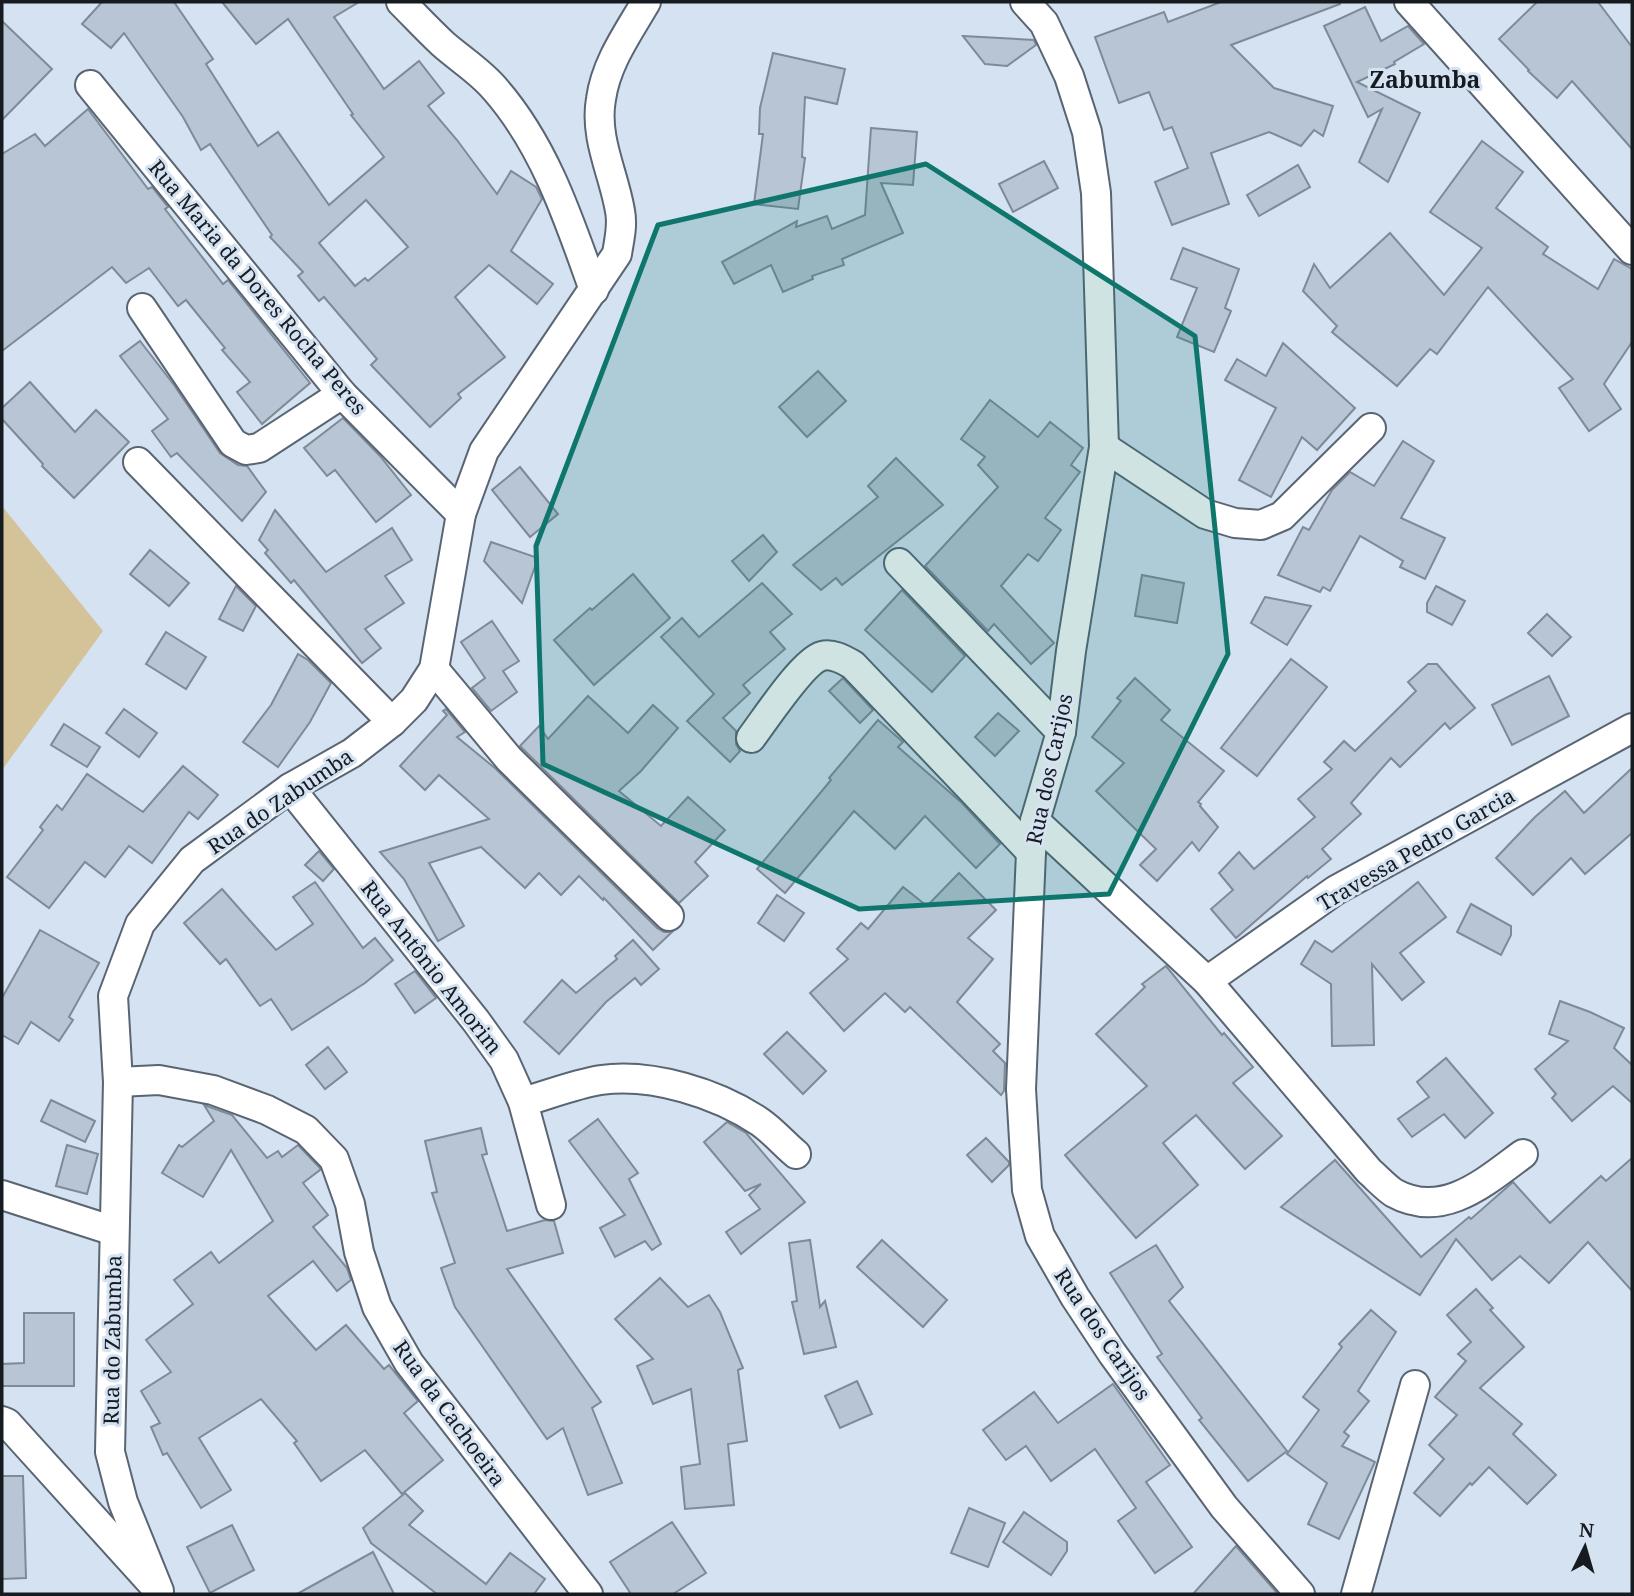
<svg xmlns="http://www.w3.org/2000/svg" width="1634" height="1596" viewBox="0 0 1634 1596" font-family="'Noto Serif',serif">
  <rect width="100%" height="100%" fill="#d5e2f2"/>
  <polygon fill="#d4c398" points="2,506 103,631 2,770"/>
  <g fill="#b8c5d4" stroke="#7e8a98" stroke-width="2" fill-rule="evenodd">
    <path d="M102,2H174L213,59L206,64L258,146L278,132L329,205L384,157L351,115L353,114L288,19L256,44L222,2H359L334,17L384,89L419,61L444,93L428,106L457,140L497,194L511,171L536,187L542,199L511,251L553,284L537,304L489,265L455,297L505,357L458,394L461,398L430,427L371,365L377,359L324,297L319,301L298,276L303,272L270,237L272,235L210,144L201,150L183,117L124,33L111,48L82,24ZM366,200L408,247L368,281L365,278L355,286L319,243Z"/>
    <polygon points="1221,2 1340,2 1340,4 1231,45 1274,88 1333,106 1323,136 1314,130 1301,146 1269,132 1211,153 1229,204 1172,225 1155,182 1188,168 1172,127 1164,130 1149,92 1119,103 1095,37 1164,12 1168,22"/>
    <polygon points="1537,2 1598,2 1632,47 1632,149 1572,81 1557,98 1528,71 1529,70 1499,39"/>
    <polygon points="1365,7 1381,41 1408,26 1424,44 1394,62 1395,64 1357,82 1420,113 1388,182 1359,162 1382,109 1368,117 1324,26"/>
    <polygon points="2,21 52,69 2,120"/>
    <polygon points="963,36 1034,40 1036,45 1007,66 985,64"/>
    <polygon points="773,53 845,69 837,104 805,97 802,157 805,158 798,209 754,204 763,134 759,134 760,108"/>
    <polygon points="88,109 148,189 152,187 168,207 165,209 223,284 228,280 310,383 262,424 237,392 250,382 222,350 225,348 186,300 178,306 149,268 126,283 112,267 2,351 2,154 35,134 45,146"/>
    <polygon points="871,128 917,132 913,185 881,183 903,233 842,259 844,265 812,276 813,279 783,292 771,265 734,284 722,262 797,221 796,227 827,216 832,229 865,215"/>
    <polygon points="1482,141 1523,172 1496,208 1548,247 1543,254 1598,289 1614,259 1632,269 1632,342 1604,384 1621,409 1589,431 1559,388 1573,379 1488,287 1437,354 1430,349 1397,386 1332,332 1337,326 1303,291 1314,264 1330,288 1390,233 1444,295 1482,248 1430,212"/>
    <polygon points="1044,161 1058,188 1013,212 999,184"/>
    <polygon points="1298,165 1310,187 1259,216 1247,195"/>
    <polygon points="1183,248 1239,269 1225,308 1231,311 1214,352 1177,337 1197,288 1171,279"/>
    <polygon points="140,341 174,385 220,453 238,465 247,466 266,492 242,521 177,453 171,457 152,431 168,419 120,356"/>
    <polygon points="1283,343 1355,408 1317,450 1302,437 1271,497 1239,480 1276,408 1225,380 1237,359 1266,376"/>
    <polygon points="818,371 846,401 807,437 779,407"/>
    <polygon points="30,382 75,432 96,410 129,442 74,498 42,466 43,464 2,419 2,408"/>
    <polygon points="990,400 1038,437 1050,422 1083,448 1071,465 1080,472 1045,518 1061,530 1038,561 1028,554 1001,586 1054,643 1031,664 994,624 988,631 925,566 998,487 978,465 985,457 961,439"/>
    <polygon points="343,418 380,456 411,495 376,522 335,470 327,476 304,448"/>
    <polygon points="1403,441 1434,461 1401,518 1445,538 1425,579 1400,567 1403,561 1360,536 1330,591 1323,587 1320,592 1278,575 1303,527 1309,530 1332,490 1350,472 1374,486"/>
    <polygon points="896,458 943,505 842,585 836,578 821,590 793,565 878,497 868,486"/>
    <polygon points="520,467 558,514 530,537 492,490"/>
    <polygon points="275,510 326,572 392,528 412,560 385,576 404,603 365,629 381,648 362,663 294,580 291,583 265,553 268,550 259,540"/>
    <polygon points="763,535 777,552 749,581 732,561"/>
    <polygon points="491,542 538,558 522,603 484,561"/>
    <polygon points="150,550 189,583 169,606 130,574"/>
    <polygon points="633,574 670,618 594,685 554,640 590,608 592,610"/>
    <polygon points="1142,575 1184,583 1177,623 1135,616"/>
    <polygon points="762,583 792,614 770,632 785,649 743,685 750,693 723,718 736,731 736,744 740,751 730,762 687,721 714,694 661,637 682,618 699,637"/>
    <polygon points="236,586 256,606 243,631 219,619"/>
    <polygon points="1436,586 1465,601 1452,625 1427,612 1427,603"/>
    <polygon points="902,590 965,656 932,692 865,630"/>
    <polygon points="1265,597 1311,606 1287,645 1251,623"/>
    <polygon points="1547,614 1571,637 1552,656 1528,633"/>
    <polygon points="492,621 519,661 503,671 517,692 491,711 472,688 485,678 461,642"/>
    <polygon points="166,632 206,657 186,689 146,664"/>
    <polygon points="298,654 308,660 331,683 310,722 278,767 243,742 271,705"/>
    <polygon points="1291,659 1327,687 1257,776 1221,748"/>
    <polygon points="1428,664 1437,664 1475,708 1450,729 1445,723 1400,767 1391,758 1351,803 1361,814 1322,849 1331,859 1308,878 1307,876 1236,938 1211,909 1233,890 1219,873 1239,852 1254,869 1315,817 1298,799 1332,769 1324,762 1344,741 1355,751 1416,691 1408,682"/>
    <polygon points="1549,676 1569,716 1512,745 1492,705"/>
    <polygon points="843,678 873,710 860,723 829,691"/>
    <polygon points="1135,678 1170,710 1161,720 1224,771 1198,802 1201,804 1200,806 1218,827 1199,851 1192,842 1157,881 1140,865 1156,849 1096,791 1124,763 1092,737 1121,701 1117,698"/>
    <polygon points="588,696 628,733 653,705 678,728 641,771 619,791 661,826 688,797 725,830 695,862 708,876 679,903 520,746 539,726 548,739"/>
    <polygon points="124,709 157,733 139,757 106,733"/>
    <polygon points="446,709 465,732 457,737 496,769 657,928 664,932 672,932 653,950 604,898 603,900 579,876 561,895 539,873 525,888 481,847 429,863 464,926 438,941 404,879 380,852 489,819 439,775 425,790 400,766 447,715 443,711"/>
    <polygon points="998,713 1019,731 995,756 975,737"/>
    <polygon points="878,720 903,742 898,747 962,803 1000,844 976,868 925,816 895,849 854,811 785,893 757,869 831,780 829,778"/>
    <polygon points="64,724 100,747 87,767 51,745"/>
    <polygon points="183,766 218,795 198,819 189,812 152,863 129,846 105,877 85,862 49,908 7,877 43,830 40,827 57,805 62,810 87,774 143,812"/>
    <polygon points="1632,768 1632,833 1585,874 1571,858 1533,895 1496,858 1535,817 1565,791 1584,813"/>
    <polygon points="319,851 334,869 323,881 305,865"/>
    <polygon points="959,873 996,910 968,938 993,959 957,1002 1000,1044 993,1051 1005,1063 1004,1091 1001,1095 910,1007 905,1012 885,993 844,1031 810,993 848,959 837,949 861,923 868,929 903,887 927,906"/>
    <polygon points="315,882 363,948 375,938 393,960 365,983 292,1030 271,999 260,1006 226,959 220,964 184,923 222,889 276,950 313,924 293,897"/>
    <polygon points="1418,882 1446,917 1400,953 1424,982 1402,1000 1372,964 1374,1045 1332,1046 1331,984 1301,964 1315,941 1332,952"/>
    <polygon points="777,895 804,913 784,941 758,923"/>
    <polygon points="1471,904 1511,926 1511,935 1501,955 1457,932"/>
    <polygon points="40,930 99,963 69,1017 73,1020 59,1041 31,1022 18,1044 2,1035 2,998"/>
    <polygon points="633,940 659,969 641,985 635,978 606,1002 559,1054 524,1022 562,980 576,993 617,959 615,956"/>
    <polygon points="1166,966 1222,1035 1224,1033 1253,1067 1233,1083 1282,1136 1245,1169 1196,1115 1163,1143 1198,1185 1136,1238 1065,1155 1147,1086 1096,1034 1145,987 1142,984"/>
    <polygon points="415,971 436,998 415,1013 395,984"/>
    <polygon points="1560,1001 1590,1012 1624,1028 1614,1048 1632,1065 1632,1103 1613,1086 1572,1121 1552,1098 1556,1094 1535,1069 1568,1041 1549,1034"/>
    <polygon points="787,1032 826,1071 803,1094 764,1054"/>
    <polygon points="328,1047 347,1072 325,1089 306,1065"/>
    <polygon points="1446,1058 1493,1113 1465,1138 1444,1114 1412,1137 1398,1119 1429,1097 1417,1082"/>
    <polygon points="51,1100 95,1121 85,1142 41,1121"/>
    <polygon points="204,1105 232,1115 267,1158 278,1151 282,1157 298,1145 320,1168 320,1170 303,1183 328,1215 313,1227 347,1268 351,1280 337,1291 313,1261 268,1296 316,1350 346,1325 384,1369 389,1365 418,1401 404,1413 443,1460 402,1494 365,1450 321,1481 294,1443 297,1441 261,1399 199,1438 231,1490 201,1508 167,1453 163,1455 151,1427 160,1423 141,1391 171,1372 146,1340 193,1304 174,1280 211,1252 219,1263 273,1221 231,1150 203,1197 162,1173 179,1145 182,1147 214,1121"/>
    <polygon points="598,1119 638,1173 629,1179 661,1244 652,1250 645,1241 615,1257 600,1228 625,1215 569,1141"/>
    <polygon points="727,1122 746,1133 805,1202 741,1254 726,1232 760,1209 749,1195 761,1184 745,1191 704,1142"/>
    <polygon points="481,1128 487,1154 482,1155 507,1231 545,1220 554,1221 563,1253 507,1269 601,1402 592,1408 622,1483 588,1495 563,1428 547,1439 455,1307 441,1268 455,1263 432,1193 437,1192 425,1141"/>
    <polygon points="986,1138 1009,1162 1009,1165 992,1182 967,1155"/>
    <polygon points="67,1145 98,1154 87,1194 56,1186"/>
    <polygon points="1632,1158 1632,1291 1588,1242 1549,1283 1520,1256 1492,1280 1456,1239 1420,1295 1281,1207 1335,1160 1421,1257 1469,1217 1471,1219 1513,1182 1550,1223 1601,1176 1606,1181"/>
    <polygon points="810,1240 820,1307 825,1301 836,1347 804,1354 792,1302 797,1301 789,1243"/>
    <polygon points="882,1240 947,1300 923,1327 857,1267"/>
    <polygon points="1156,1245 1183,1287 1169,1301 1287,1451 1248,1481 1199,1420 1202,1418 1157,1357 1162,1354 1110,1273"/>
    <polygon points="660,1278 688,1307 709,1295 720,1312 743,1368 738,1370 747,1441 728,1444 734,1505 685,1509 681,1467 700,1464 691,1389 653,1404 637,1366 653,1359 615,1319"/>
    <polygon points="1476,1289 1493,1308 1490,1310 1524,1347 1480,1388 1522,1424 1513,1434 1556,1475 1527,1504 1489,1467 1472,1485 1470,1483 1440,1516 1414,1493 1444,1459 1429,1445 1457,1415 1435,1397 1466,1361 1458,1354 1471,1342 1447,1315"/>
    <polygon points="1371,1310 1396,1332 1358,1391 1369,1401 1344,1432 1349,1436 1342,1446 1375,1462 1339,1539 1308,1524 1327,1483 1287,1454 1319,1410 1303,1397 1342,1347 1339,1344"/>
    <polygon points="24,1313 74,1313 74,1386 2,1386 2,1364 24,1363"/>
    <polygon points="857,1381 872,1414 840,1428 825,1396"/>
    <polygon points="1113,1384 1170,1465 1146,1482 1192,1547 1155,1573 1118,1521 1136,1508 1095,1449 1051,1481 1026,1446 1006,1460 983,1430 1034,1392 1058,1423"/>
    <polygon points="2,1476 23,1476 26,1578 2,1579"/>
    <polygon points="405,1493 423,1511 409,1525 486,1584 510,1553 545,1579 534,1594 437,1594 371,1543 363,1528"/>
    <polygon points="969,1508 1005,1523 988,1567 951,1553"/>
    <polygon points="1024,1512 1067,1542 1067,1551 1051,1575 1003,1542"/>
    <polygon points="672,1522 706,1573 673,1594 631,1594 610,1562"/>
    <polygon points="232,1525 254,1570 210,1593 187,1547"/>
    <polygon points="1236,1546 1278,1594 1193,1594"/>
    <polygon points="373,1552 394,1594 297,1594"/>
  </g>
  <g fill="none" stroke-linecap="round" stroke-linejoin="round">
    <defs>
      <g id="minor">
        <path d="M401,2C415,16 428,30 443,44C460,59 481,72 495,89C545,146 569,220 594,290"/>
        <polyline points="1025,2 1044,23 1069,76 1087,132 1096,193 1104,447 1071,651 1061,732 1035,821 1031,852 1021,1089 1027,1190 1040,1236 1075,1297 1112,1353 1224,1507 1300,1594"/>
        <polyline points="1409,2 1632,250"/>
        <polyline points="90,85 342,394 461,514"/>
        <polyline points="142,308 233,443 246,450 259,448 342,394"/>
        <polyline points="1104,447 1205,514 1235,523 1261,525 1282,516 1371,428"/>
        <polyline points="138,462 392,722"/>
        <polyline points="899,563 1061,732"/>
        <polyline points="434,669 509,759 669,916"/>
        <path d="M751,738C764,721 803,661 822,656C833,653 844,660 853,665L1031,852"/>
        <polyline points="290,788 476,1021 504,1060 523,1102 551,1205"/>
        <path d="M1035,821L1207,981L1369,1171C1377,1178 1385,1187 1394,1193C1443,1220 1485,1182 1523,1154"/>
        <polyline points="1207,981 1336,890 1632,728"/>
        <polyline points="118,1082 159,1080 213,1090 267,1110 306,1130 334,1159 350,1204 359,1252 377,1307 409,1363 588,1594"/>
        <path d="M523,1102C548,1095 575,1084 601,1080C652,1073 717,1093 760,1122C773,1131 784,1144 796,1154"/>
        <polyline points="2,1195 114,1231"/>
        <path d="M2,1421L7,1423L159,1591L123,1502L110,1452L118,1082L113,996L140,924L192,860L290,788L352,753L392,722L414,700L434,669L461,514L484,451L617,254C619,240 623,226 620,211C614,174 594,138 601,99C606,63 628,33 646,2"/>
        <polyline points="1356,1594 1415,1385"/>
      </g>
    </defs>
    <use href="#minor" stroke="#5a6573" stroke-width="32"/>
    <use href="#minor" stroke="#fff" stroke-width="28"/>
  </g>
  <path fill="#0f766e" fill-opacity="0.2" stroke="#0f766e" stroke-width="5" stroke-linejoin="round" d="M926,164L1195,336L1228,654L1109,894L859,909L543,764L536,546L658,225Z"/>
  <g text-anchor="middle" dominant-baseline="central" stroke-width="6" stroke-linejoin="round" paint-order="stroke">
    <g font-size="21" fill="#161b20" stroke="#d5e2f2">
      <text transform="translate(258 287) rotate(50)">Rua Maria da Dores Rocha Peres</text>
      <text transform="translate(1049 769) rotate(-78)">Rua dos Carijos</text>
      <text transform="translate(280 801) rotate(-34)">Rua do Zabumba</text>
      <text transform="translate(1416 849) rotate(-30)">Travessa Pedro Garcia</text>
      <text transform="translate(432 967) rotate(52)">Rua Antônio Amorim</text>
      <text transform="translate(1103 1334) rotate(56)">Rua dos Carijos</text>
      <text transform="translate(112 1340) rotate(-89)">Rua do Zabumba</text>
      <text transform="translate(450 1413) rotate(54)">Rua da Cachoeira</text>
    </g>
    <g font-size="23" font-weight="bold" fill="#161b20" stroke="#d5e2f2">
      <text x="1425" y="79">Zabumba</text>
    </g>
  </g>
  <rect width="1634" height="1596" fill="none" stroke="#161b20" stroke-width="7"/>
  <g transform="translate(1585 1547) rotate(5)" stroke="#d5e2f2" stroke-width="5" paint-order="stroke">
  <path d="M0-5L12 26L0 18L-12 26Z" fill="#161b20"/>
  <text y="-10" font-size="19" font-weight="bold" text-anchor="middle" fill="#161b20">N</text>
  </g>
</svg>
